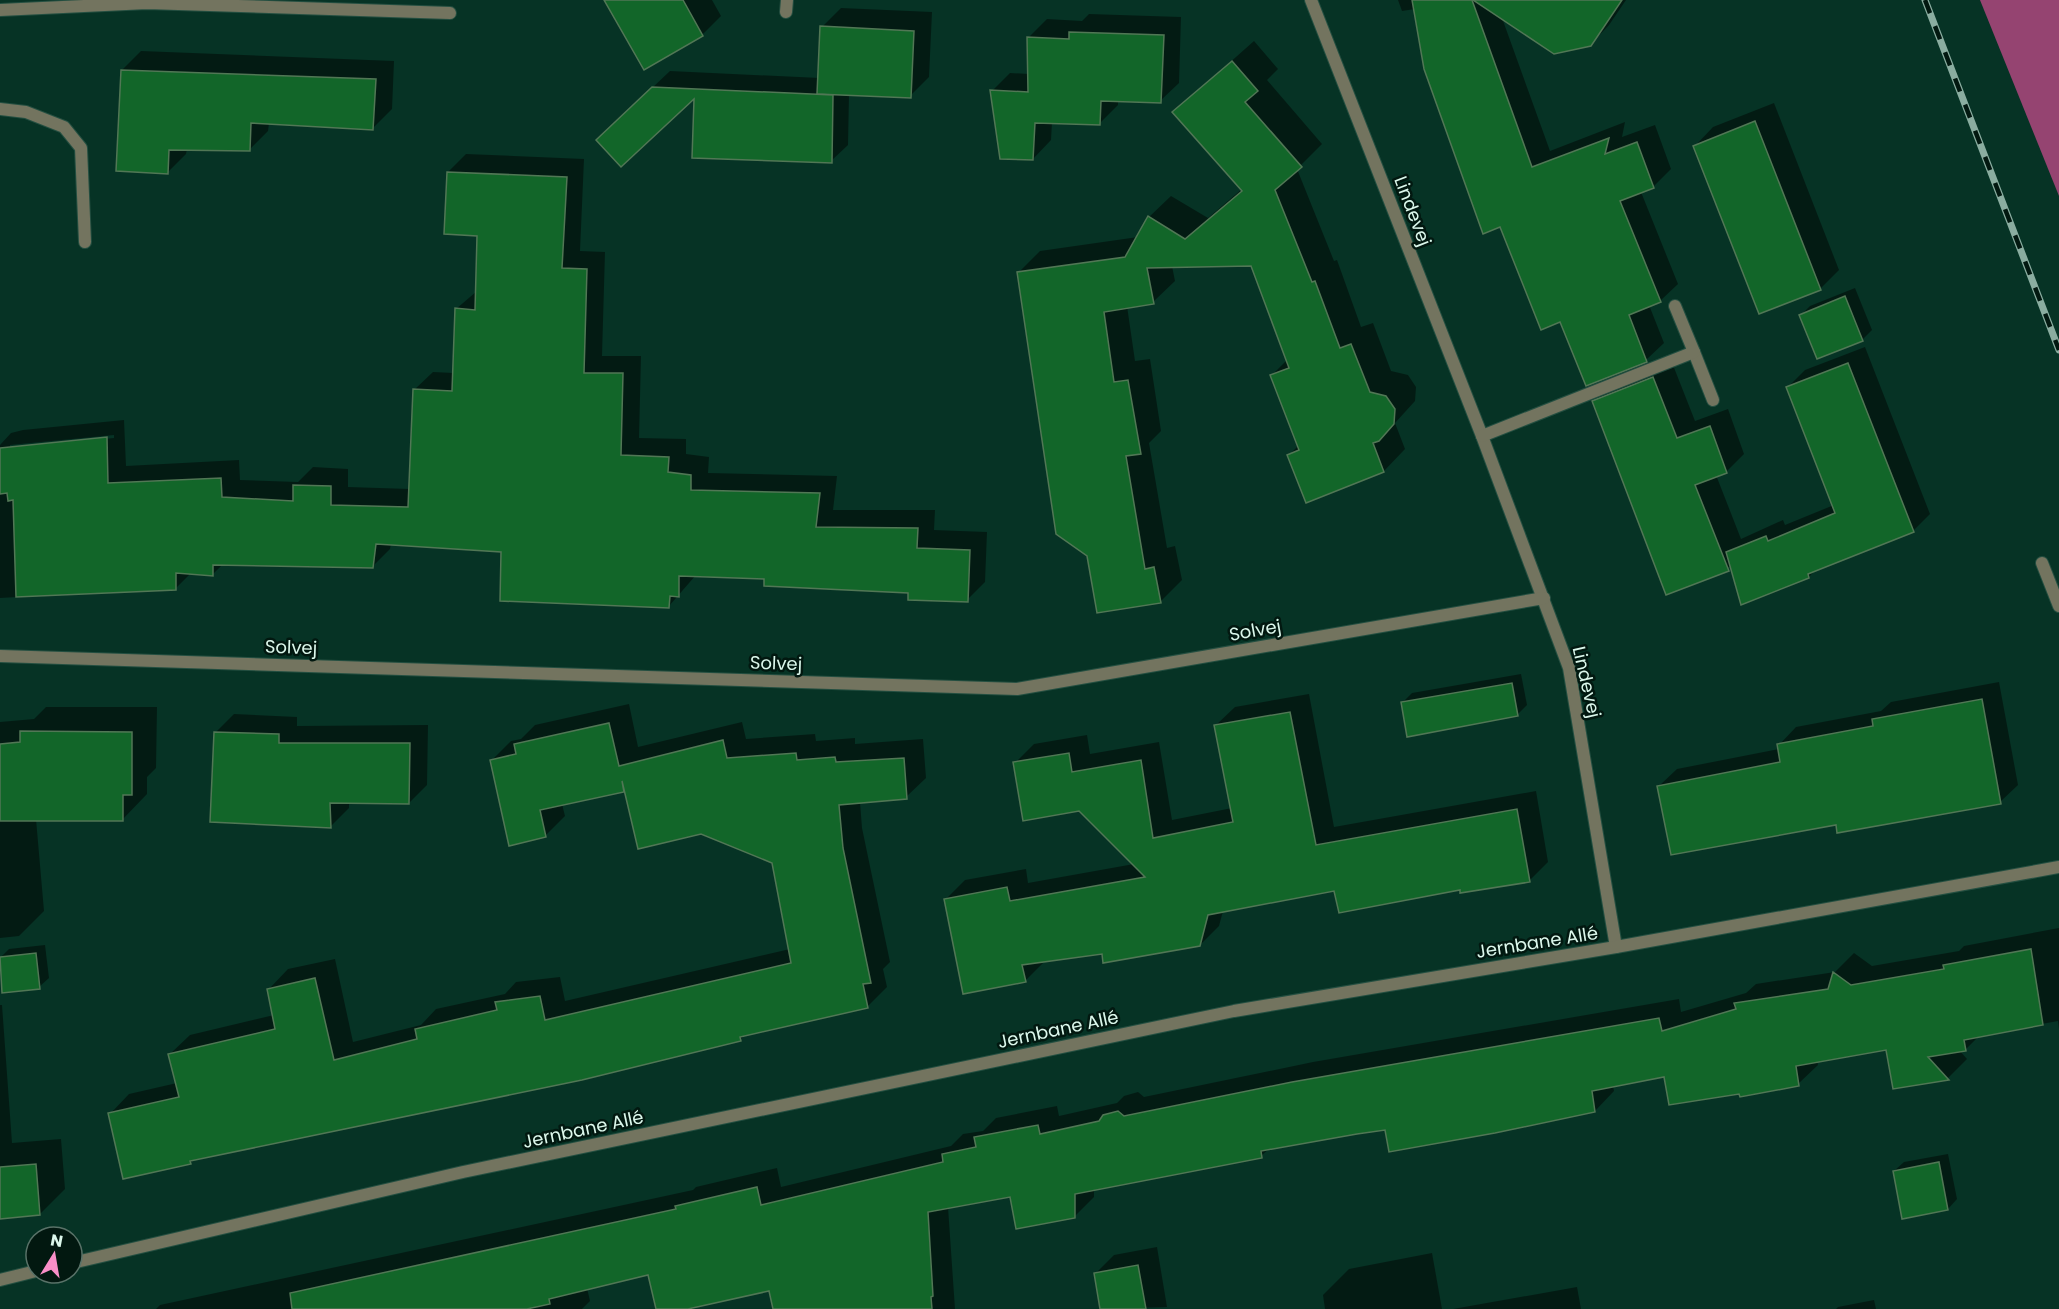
<svg xmlns="http://www.w3.org/2000/svg" width="2059" height="1309" viewBox="0 0 2059 1309" font-family="Poppins,sans-serif">
  <rect width="100%" height="100%" fill="#063325"/>
  <polygon fill="#954471" points="1980,0 2059,0 2059,196"/>
  <g fill="#0007" fill-rule="evenodd">
    <polygon points="605,0 712,0 721,16 702,35 644,68"/>
    <polygon points="1398,0 1501,0 1497,4 1550,151 1625,122 1622,137 1655,125 1671,169 1653,187 1641,192 1678,284 1660,301 1649,305 1664,343 1646,360 1561,320 1415,9 1402,11"/>
    <polygon points="1515,0 1626,0 1609,25 1590,45"/>
    <polygon points="841,8 932,12 929,77 910,96 849,94 848,145 831,161 696,96 615,123 670,71 820,78 822,27"/>
    <polygon points="1089,14 1181,17 1179,83 1160,101 1118,100 1118,105 1100,123 1052,122 1051,140 1033,159 992,91 1010,73 1029,74 1029,37 1047,19 1082,21"/>
    <polygon points="1254,41 1278,69 1267,80 1322,144 1297,169 1334,261 1337,260 1361,327 1373,323 1391,371 1408,375 1416,387 1415,401 1395,423 1405,449 1384,471 1307,501 1289,455 1299,445 1272,375 1288,359 1252,265 1172,266 1175,281 1153,302 1127,306 1135,361 1150,359 1161,431 1149,443 1167,548 1175,546 1182,580 1160,602 1089,556 1018,273 1040,251 1138,237 1149,217 1171,196 1208,218 1242,189 1174,112"/>
    <polygon points="141,51 394,61 392,109 373,128 269,123 268,131 249,150 187,149 186,154 167,173 122,70"/>
    <polygon points="1774,103 1839,270 1820,289 1695,146 1713,127"/>
    <path d="M466,154L584,159L580,251L605,252L602,356H641L639,438L686,439V454L709,457L708,473L837,476L833,510H935L934,530L987,532L985,582L967,600L766,578L696,575L669,606L503,551L391,544L390,549L372,567L223,564L212,575L191,573L176,588L0,598V445L11,433L23,430L124,420L126,466L239,460L240,480L298,482L313,467L348,469V487L410,489L414,390L433,372L454,373L456,309L477,291L478,234L448,172ZM114,435V438L10,448V445Z"/>
    <polygon points="1855,288 1872,330 1862,340 1801,315 1810,306"/>
    <polygon points="1865,347 1930,514 1913,531 1816,569 1809,577 1731,566 1666,593 1594,402 1612,384 1671,360 1695,421 1728,409 1744,454 1726,472 1716,475 1741,539 1783,520 1785,525 1834,505 1788,387 1805,370"/>
    <polygon points="1521,674 1527,705 1518,714 1403,702 1412,693"/>
    <polygon points="1999,682 2018,785 2000,802 1837,823 1659,786 1677,769 1779,749 1779,745 1796,727 1881,711 1891,702"/>
    <polygon points="1309,694 1334,827 1536,791 1548,862 1529,881 1461,888 1336,889 1223,911 1219,926 1200,945 1103,953 1044,962 1025,981 946,899 965,880 1026,869 1028,883 1134,864 1080,809 1015,763 1034,744 1087,735 1090,754 1159,742 1172,820 1232,808 1216,725 1235,707"/>
    <polygon points="629,704 638,747 742,722 746,739 815,734 816,741 855,738 855,744 923,739 926,778 906,797 860,802 862,828 890,962 883,969 887,987 867,1007 745,1035 740,1040 194,1159 190,1163 110,1114 129,1094 177,1083 170,1054 190,1035 274,1015 269,989 288,969 335,959 353,1042 421,1025 436,1009 505,994 516,982 560,977 565,1001 790,949 773,862 625,789 562,804 565,816 545,836 491,761 511,741 521,739 535,725"/>
    <polygon points="46,707 157,707 156,768 147,777 147,794 122,820 36,819 44,911 19,936 0,938 0,722 34,719"/>
    <polygon points="234,714 297,717 297,726 428,725 427,785 409,803 349,802 349,808 331,826 216,732"/>
    <polygon points="2059,928 2059,1029 2058,1021 1980,1035 1965,1050 1960,1051 1967,1059 1948,1078 1894,1088 1887,1048 1817,1061 1818,1065 1798,1084 1740,1092 1665,1076 1613,1086 1614,1091 1595,1111 1386,1129 1270,1148 1261,1156 1094,1189 1094,1197 1074,1217 1011,1195 948,1207 955,1309 775,1309 770,1289 681,1309 657,1309 649,1274 587,1288 590,1301 582,1309 156,1309 160,1305 693,1190 696,1187 777,1168 781,1187 951,1146 963,1134 983,1131 996,1118 1057,1106 1059,1116 1117,1103 1124,1096 1138,1092 1144,1097 1313,1062 1679,999 1681,1012 1746,993 1756,984 1835,972 1854,953 1872,966 1959,951 1964,946"/>
    <polygon points="45,945 49,978 39,987 3,991 0,958 9,949"/>
    <polygon points="0,1005 2,1005 12,1143 61,1139 65,1189 40,1214 0,1217"/>
    <polygon points="1948,1154 1957,1199 1948,1209 1903,1218 1894,1171 1904,1162"/>
    <polygon points="1157,1247 1167,1307 1102,1309 1095,1274 1114,1255"/>
    <polygon points="1432,1253 1442,1309 1325,1309 1323,1295 1349,1269"/>
    <polygon points="1577,1287 1581,1309 1453,1309"/>
    <polygon points="1874,1300 1876,1309 1836,1309 1838,1307"/>
  </g>
  <g fill="#126629" stroke="#517755" stroke-width="1.5">
    <polygon points="604,0 683,0 703,36 644,70"/>
    <polygon points="1412,0 1472,0 1532,167 1609,138 1605,154 1637,142 1654,188 1620,201 1661,302 1629,315 1647,362 1586,386 1560,322 1541,330 1500,227 1483,234 1424,69"/>
    <polygon points="1473,0 1622,0 1591,46 1554,54"/>
    <polygon points="820,26 914,31 911,98 817,94"/>
    <polygon points="1069,32 1164,35 1161,103 1101,101 1100,125 1035,123 1033,160 1000,159 990,90 1028,92 1027,37 1069,39"/>
    <polygon points="1232,61 1258,91 1245,102 1302,167 1275,190 1312,282 1315,281 1340,348 1351,344 1370,392 1386,396 1395,409 1394,424 1379,441 1373,443 1384,472 1306,503 1287,455 1299,450 1270,375 1289,368 1251,266 1147,268 1154,304 1104,312 1114,382 1128,380 1141,454 1126,456 1145,569 1154,567 1161,603 1097,613 1087,556 1056,534 1017,272 1125,257 1148,216 1185,239 1242,191 1172,112"/>
    <polygon points="121,70 376,79 373,130 251,123 250,151 169,150 168,174 116,171"/>
    <polygon points="652,87 833,95 832,163 692,158 694,99 621,167 596,140"/>
    <polygon points="1755,121 1821,290 1759,314 1693,146"/>
    <polygon points="447,172 567,177 562,268 587,269 584,373 623,373 621,455 669,457 668,472 691,475 691,490 820,493 816,527 918,528 917,548 970,550 968,602 908,600 908,593 764,586 764,579 679,576 679,597 670,596 669,608 500,601 501,552 376,544 373,568 213,565 213,576 176,573 176,590 16,597 13,500 8,501 7,493 0,494 0,448 107,437 108,483 221,478 222,497 293,501 293,485 331,486 331,505 408,507 413,389 452,391 455,308 475,310 477,236 444,234"/>
    <polygon points="1845,296 1863,341 1817,359 1799,315"/>
    <polygon points="1848,363 1914,532 1808,574 1809,578 1741,605 1726,552 1766,536 1768,541 1835,513 1786,387"/>
    <polygon points="1653,377 1677,438 1710,426 1727,473 1695,485 1729,571 1666,595 1592,401"/>
    <polygon points="1512,683 1518,716 1407,737 1401,702"/>
    <polygon points="1982,699 2001,804 1837,833 1836,825 1671,855 1657,786 1780,762 1777,744 1873,726 1872,719"/>
    <polygon points="1290,712 1316,845 1517,809 1530,882 1460,893 1460,890 1339,913 1334,891 1208,915 1200,946 1103,963 1102,954 1022,965 1026,982 963,994 944,899 1007,887 1010,901 1145,877 1079,811 1023,821 1013,762 1069,753 1072,772 1141,760 1153,838 1233,822 1214,725"/>
    <polygon points="609,723 619,766 723,740 727,758 796,753 797,760 835,757 836,762 904,758 907,799 839,805 843,848 871,983 863,984 868,1008 740,1037 741,1041 582,1080 190,1161 191,1164 123,1179 108,1113 179,1097 168,1054 275,1029 267,989 315,978 334,1060 417,1039 415,1029 497,1010 495,1002 540,996 545,1020 791,963 772,863 701,834 638,849 622,781 624,792 540,810 546,837 509,846 490,760 516,754 514,744"/>
    <polygon points="20,731 132,732 132,795 123,795 123,821 0,821 0,744 20,742"/>
    <polygon points="214,732 279,734 279,743 410,743 409,804 330,803 331,828 210,822"/>
    <polygon points="2031,949 2043,1025 1964,1040 1966,1051 1928,1057 1949,1080 1893,1089 1886,1050 1796,1066 1799,1086 1740,1097 1739,1094 1669,1105 1664,1077 1592,1091 1595,1112 1495,1133 1389,1152 1385,1130 1357,1134 1261,1151 1262,1158 1075,1194 1075,1218 1016,1229 1010,1197 928,1212 933,1296 931,1297 932,1309 773,1309 769,1291 688,1309 656,1309 648,1275 549,1299 550,1304 527,1309 292,1309 290,1293 676,1209 675,1206 757,1187 761,1205 943,1162 942,1154 976,1147 974,1137 1038,1125 1040,1134 1099,1121 1103,1115 1118,1111 1124,1116 1292,1082 1659,1018 1662,1031 1736,1009 1734,1003 1828,989 1833,972 1851,985 1944,969 1943,965"/>
    <polygon points="36,953 40,989 2,993 0,957"/>
    <polygon points="1939,1162 1948,1210 1902,1219 1893,1171"/>
    <polygon points="36,1164 40,1215 0,1219 0,1167"/>
    <polygon points="1138,1265 1146,1309 1100,1309 1094,1273"/>
  </g>
  <g fill="none" stroke-linecap="round" stroke-linejoin="round">
    <defs>
      <g id="service">
        <polyline points="0,109 26,112 64,127 81,148 85,242"/>
        <polyline points="2042,563 2059,606"/>
      </g>
      <g id="minor">
        <polyline points="1311,0 1482,436 1569,668 1616,947"/>
        <polyline points="0,10 147,3 450,13"/>
        <polyline points="786,12 787,0"/>
        <polyline points="1694,352 1713,400"/>
        <polyline points="1482,436 1694,352 1675,306"/>
        <polyline points="0,656 1017,689 1544,598"/>
        <polyline points="72,1263 463,1172 1234,1011 1616,947 2059,867"/>
        <polyline points="0,1280 36,1271"/>
      </g>
    </defs>
    <use href="#service" stroke="#244f41" stroke-width="14"/>
    <use href="#minor" stroke="#244f41" stroke-width="14"/>
    <use href="#service" stroke="#73745f" stroke-width="12"/>
    <use href="#minor" stroke="#73745f" stroke-width="12"/>
    <defs>
      <polyline id="rail" points="1925,0 2059,350"/>
    </defs>
    <use href="#rail" stroke="#8aada0" stroke-width="7"/>
    <use href="#rail" stroke="#021810" stroke-width="4.5" stroke-dasharray="14" stroke-linecap="butt"/>
  </g>
  <g text-anchor="middle" dominant-baseline="central" stroke-width="5" stroke-linejoin="round" paint-order="stroke">
    <g font-size="18" fill="#dcf8ec" stroke="#021810">
      <text transform="translate(1413 211) rotate(69)">Lindevej</text>
      <text transform="translate(1255 630) rotate(-10)">Solvej</text>
      <text transform="translate(291 647) rotate(2)">Solvej</text>
      <text transform="translate(776 663) rotate(2)">Solvej</text>
      <text transform="translate(1587 682) rotate(77)">Lindevej</text>
      <text transform="translate(1537 942) rotate(-9)">Jernbane Allé</text>
      <text transform="translate(1058 1029) rotate(-12)">Jernbane Allé</text>
      <text transform="translate(583 1129) rotate(-12)">Jernbane Allé</text>
    </g>
  </g>
  <g transform="translate(54 1255) rotate(11)"><circle r="28" fill="#021810" stroke="#597268" stroke-width="1.5"/>
  <path d="M0-4.5L10 22L0 15L-10 22Z" fill="#f98fc8"/>
  <text y="-9" font-size="16" font-weight="bold" text-anchor="middle" fill="#dcf8ec">N</text>
  </g>
</svg>
